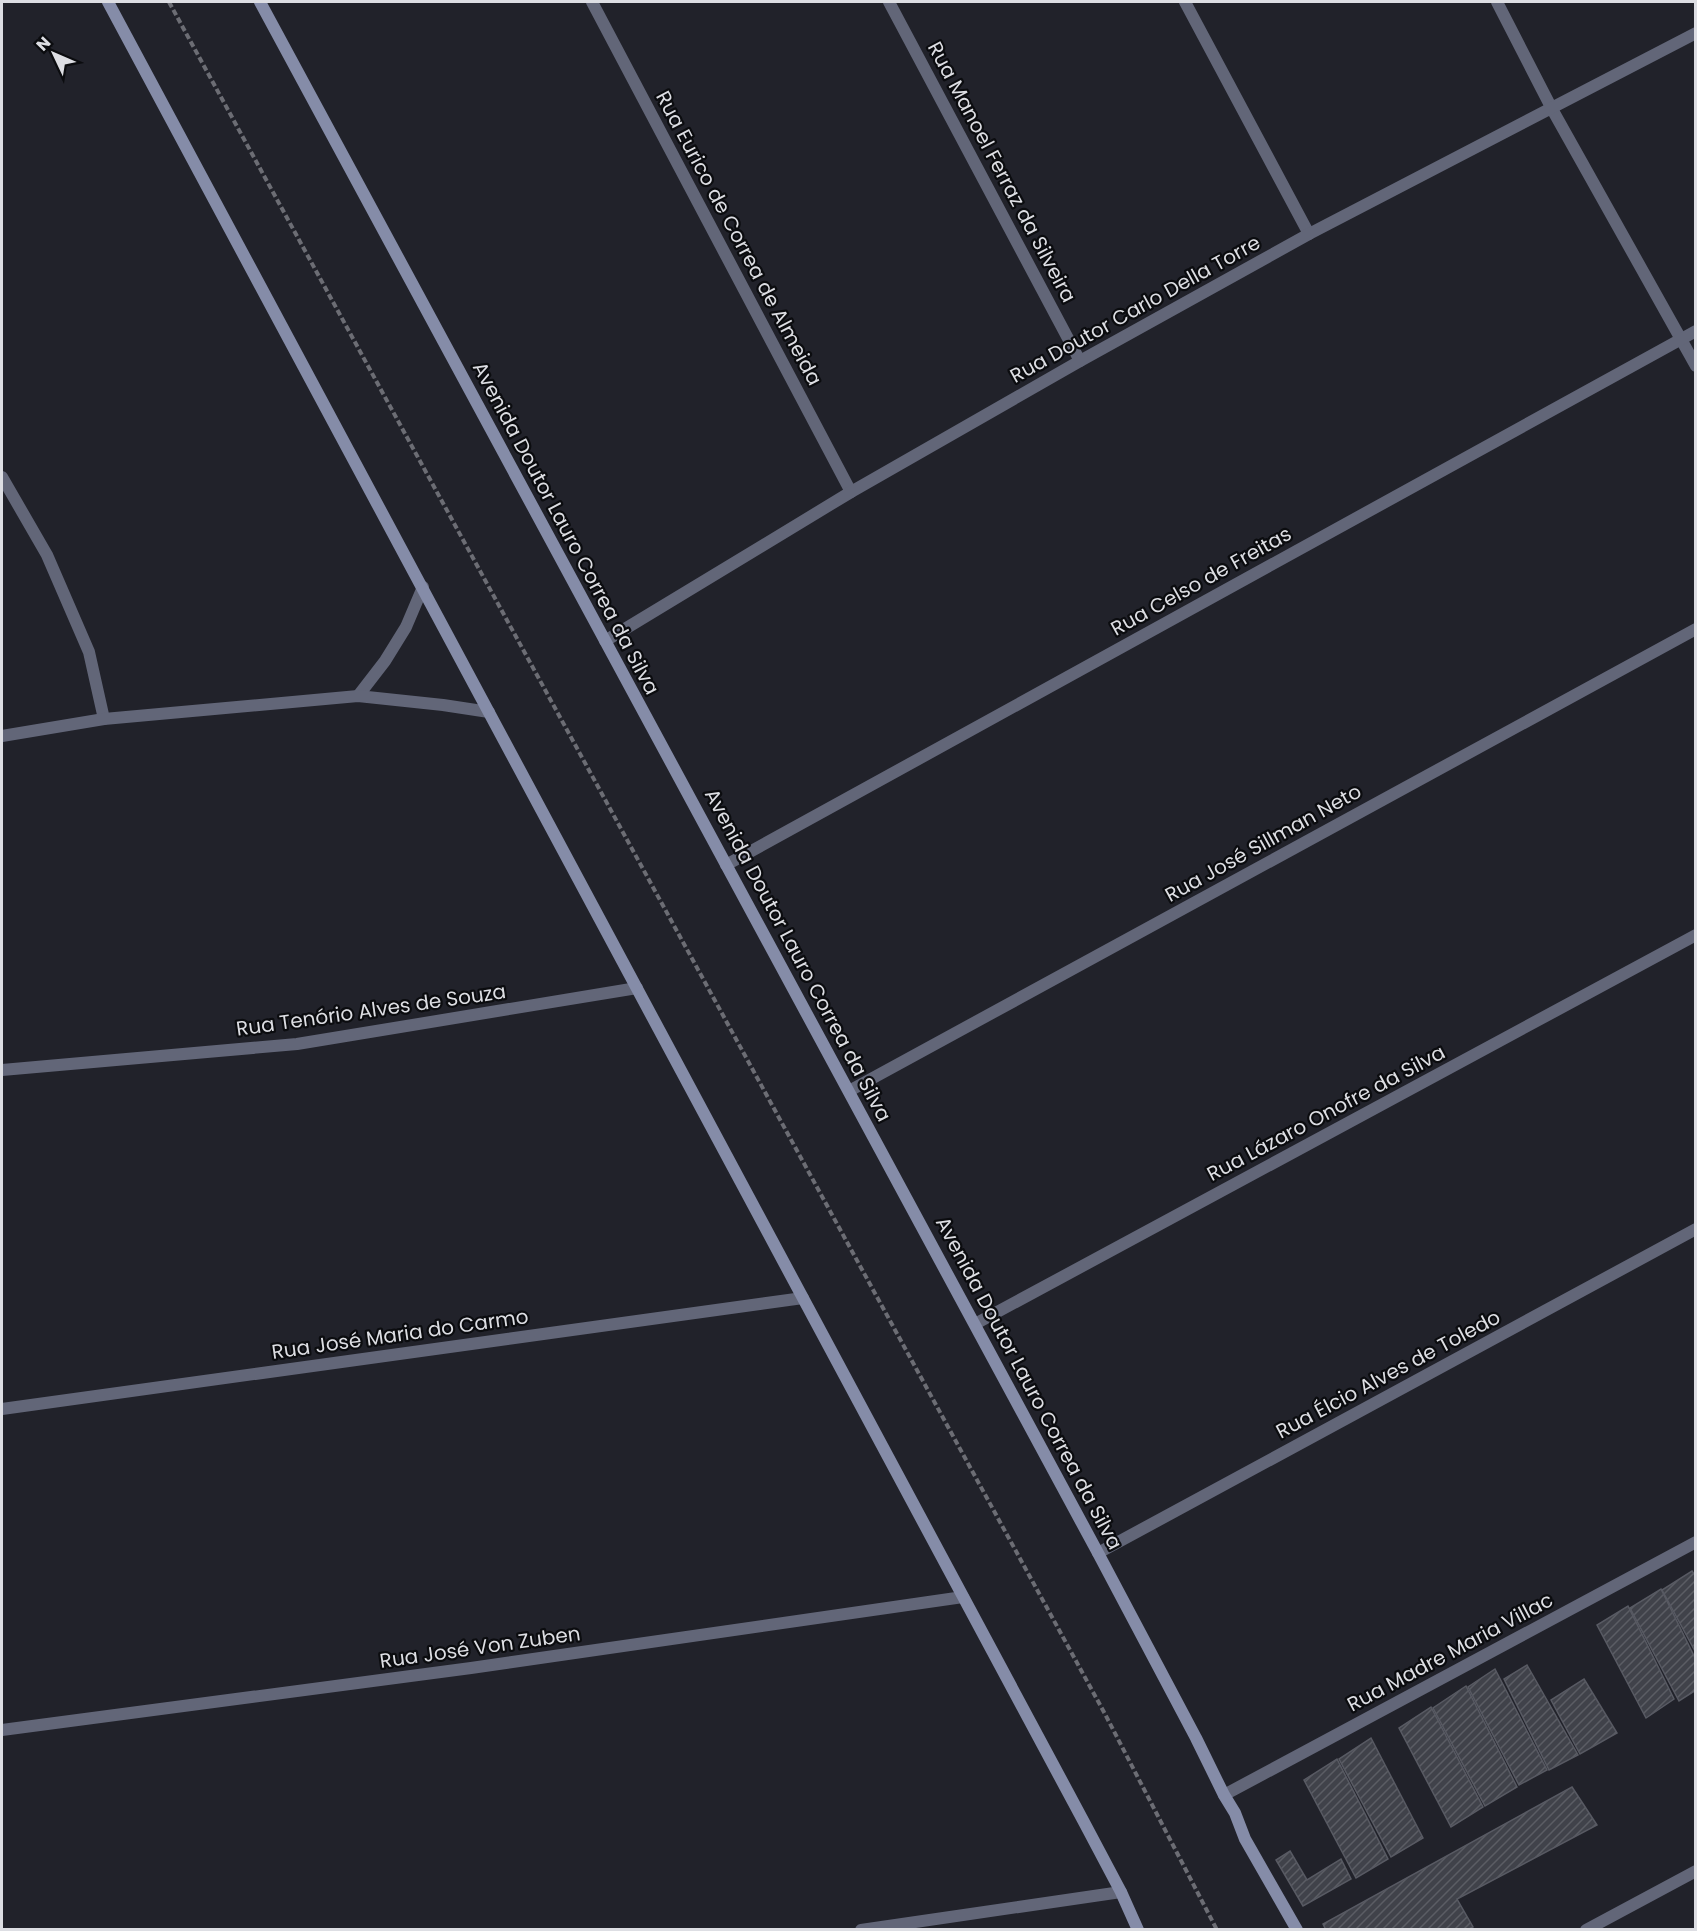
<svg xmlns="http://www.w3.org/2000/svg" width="1697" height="1931" viewBox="0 0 1697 1931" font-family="Poppins,sans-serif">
  <defs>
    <pattern id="building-hatch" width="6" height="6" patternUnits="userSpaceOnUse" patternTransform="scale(1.5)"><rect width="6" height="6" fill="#40424a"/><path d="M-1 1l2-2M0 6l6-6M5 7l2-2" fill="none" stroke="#5b5d64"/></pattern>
  </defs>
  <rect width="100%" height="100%" fill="#21222a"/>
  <g fill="url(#building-hatch)" stroke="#585a63" stroke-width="1.5">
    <polygon points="1692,1571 1696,1577 1696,1653 1662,1590"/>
    <polygon points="1661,1589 1696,1660 1696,1690 1679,1701 1630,1608"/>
    <polygon points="1628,1606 1674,1699 1646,1718 1597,1625"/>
    <polygon points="1527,1665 1578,1755 1549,1770 1504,1679"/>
    <polygon points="1495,1669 1547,1770 1519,1785 1468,1687"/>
    <polygon points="1584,1679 1617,1733 1580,1754 1551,1700"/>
    <polygon points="1466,1686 1517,1787 1485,1806 1433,1708"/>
    <polygon points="1431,1707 1483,1807 1451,1827 1399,1728"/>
    <polygon points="1371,1738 1423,1838 1391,1857 1339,1759"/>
    <polygon points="1337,1759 1388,1859 1356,1878 1304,1780"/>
    <polygon points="1572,1787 1597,1825 1457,1899 1473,1927 1467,1930 1326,1930 1323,1924"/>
    <polygon points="1290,1851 1307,1880 1341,1859 1351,1879 1303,1906 1276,1860"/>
  </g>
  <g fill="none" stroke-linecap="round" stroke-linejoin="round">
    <polyline stroke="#6c6d74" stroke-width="4" stroke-dasharray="6 3" stroke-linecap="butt" points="169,2 1105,1714 1217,1930"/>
    <g stroke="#626678" stroke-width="12">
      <polyline points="592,2 851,492"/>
      <polyline points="889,2 1080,361"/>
      <polyline points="1185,2 1309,234"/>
      <polyline points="1497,2 1552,109 1696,366"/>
      <polyline points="2,477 47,555 89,652 104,719"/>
      <polyline points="605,641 851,492 1080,361 1309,234 1696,33"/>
      <polyline points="358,696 385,661 406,627 423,587"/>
      <polyline points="2,736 104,719 358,696 443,705 489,712"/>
      <polyline points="726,865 1696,331"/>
      <polyline points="2,1070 297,1044 637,988"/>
      <polyline points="849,1091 1696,629"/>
      <polyline points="975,1324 1696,935"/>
      <polyline points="2,1409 803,1298"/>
      <polyline points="1098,1553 1696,1229"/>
      <polyline points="2,1730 471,1668 963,1597"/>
      <polyline points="1224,1795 1696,1542"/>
      <polyline points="861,1930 1121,1892"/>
      <polyline points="1586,1930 1696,1871"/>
    </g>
    <g stroke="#858ca8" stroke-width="12">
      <polyline points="108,2 1085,1824 1121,1892 1138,1930"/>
      <polyline points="260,2 1098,1553 1196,1738 1224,1795 1235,1813 1245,1839 1297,1930"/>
    </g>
  </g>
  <g text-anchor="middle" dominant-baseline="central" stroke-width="4.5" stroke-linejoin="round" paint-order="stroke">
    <g font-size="20" fill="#dddee3" stroke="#0b0c0f">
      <text transform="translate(1002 172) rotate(62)">Rua Manoel Ferraz da Silveira</text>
      <text transform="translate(739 238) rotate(62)">Rua Eurico de Correa de Almeida</text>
      <text transform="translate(1135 309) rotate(-29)">Rua Doutor Carlo Della Torre</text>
      <text transform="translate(566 528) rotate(62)">Avenida Doutor Lauro Correa da Silva</text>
      <text transform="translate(1201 581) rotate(-29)">Rua Celso de Freitas</text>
      <text transform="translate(1263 843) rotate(-29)">Rua José Sillman Neto</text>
      <text transform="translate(798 955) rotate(62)">Avenida Doutor Lauro Correa da Silva</text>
      <text transform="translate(371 1010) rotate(-8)">Rua Tenório Alves de Souza</text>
      <text transform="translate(1326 1113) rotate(-28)">Rua Lázaro Onofre da Silva</text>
      <text transform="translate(400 1334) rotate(-8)">Rua José Maria do Carmo</text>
      <text transform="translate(1388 1374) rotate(-28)">Rua Élcio Alves de Toledo</text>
      <text transform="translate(1029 1383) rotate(62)">Avenida Doutor Lauro Correa da Silva</text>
      <text transform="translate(480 1647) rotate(-8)">Rua José Von Zuben</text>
      <text transform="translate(1450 1652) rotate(-28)">Rua Madre Maria Villac</text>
    </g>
  </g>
  <rect width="1697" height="1931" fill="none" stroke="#dddee3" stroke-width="6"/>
  <g transform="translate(54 54) rotate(314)" stroke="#0b0c0f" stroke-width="4.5" paint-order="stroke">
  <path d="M0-4.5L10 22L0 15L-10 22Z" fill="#dddee3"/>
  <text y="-9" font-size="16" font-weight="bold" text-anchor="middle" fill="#dddee3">N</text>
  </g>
</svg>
